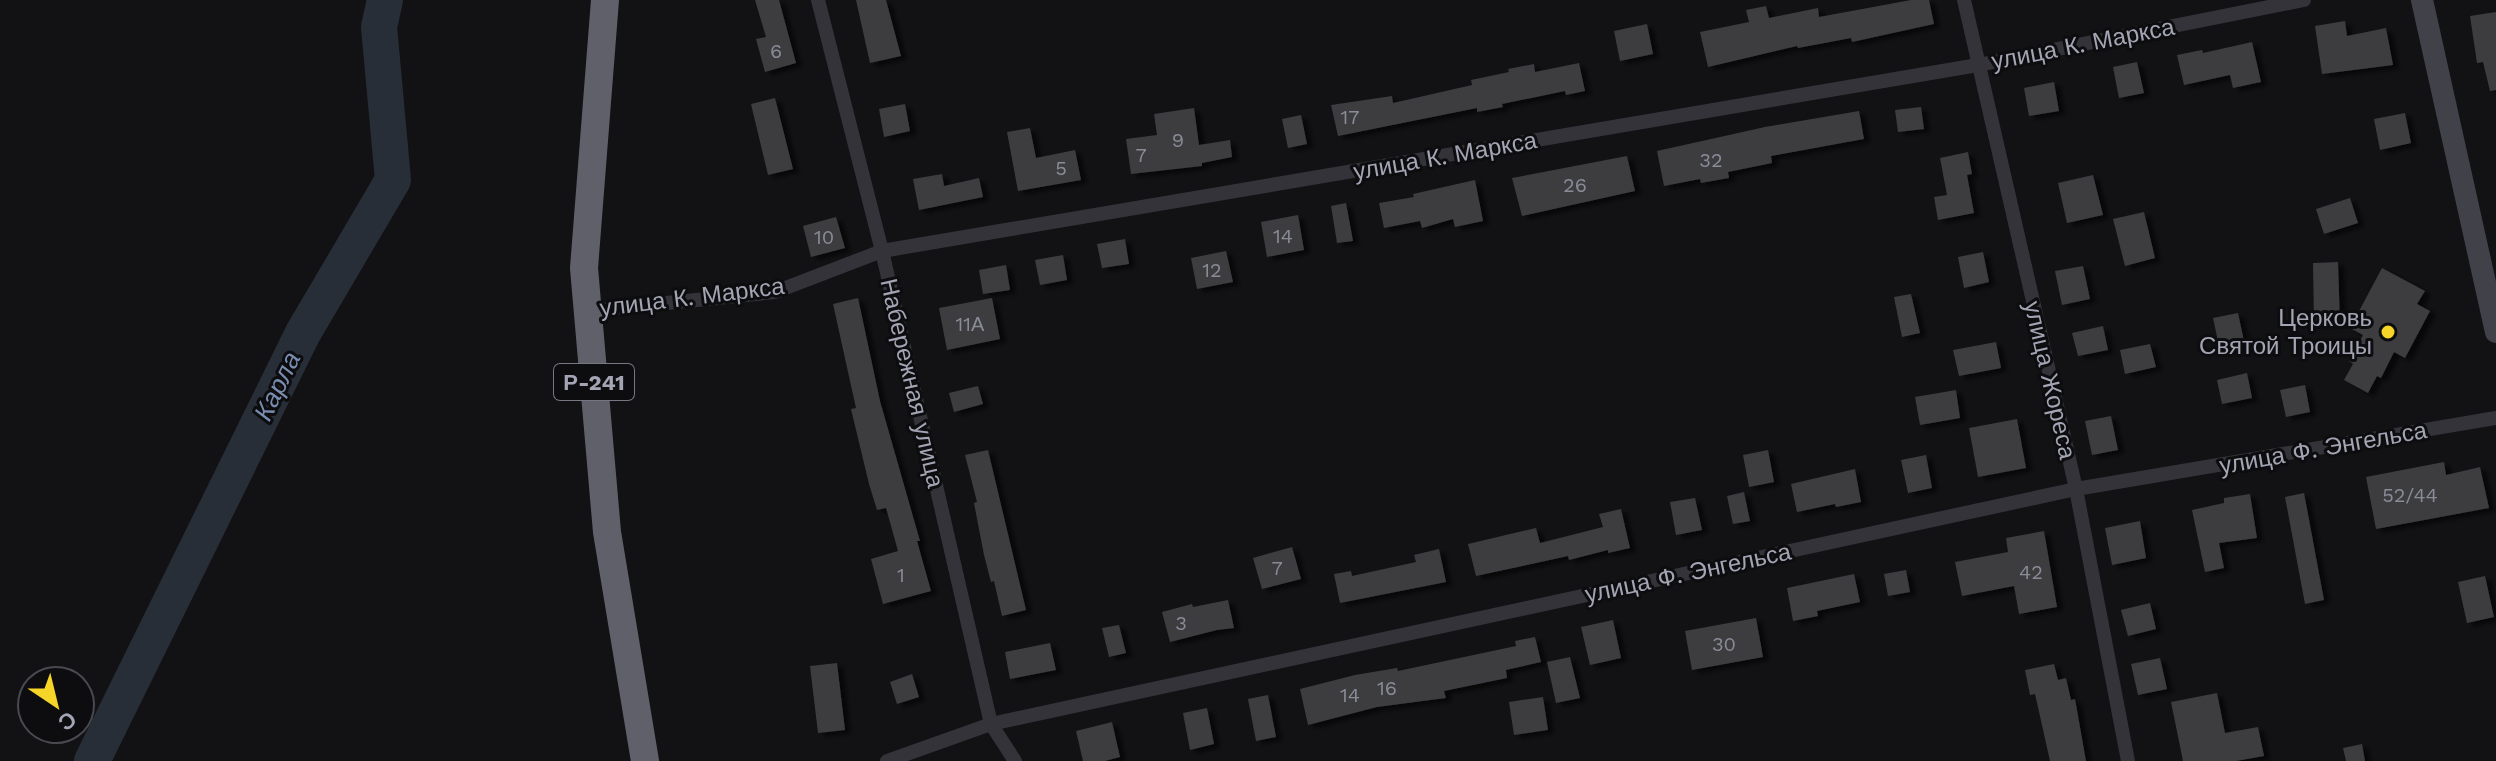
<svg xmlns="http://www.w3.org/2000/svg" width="2496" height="761" viewBox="0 0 2496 761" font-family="'Work Sans',sans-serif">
  <defs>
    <filter id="shadow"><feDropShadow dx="6" dy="3.5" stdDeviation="2" flood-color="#0009"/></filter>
  </defs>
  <rect width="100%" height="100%" fill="#121214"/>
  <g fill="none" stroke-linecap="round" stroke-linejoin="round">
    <polyline stroke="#282e37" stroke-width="36" points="92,761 303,333 393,180 379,27 385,0"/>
  </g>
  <g fill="#3c3c41" filter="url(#shadow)">
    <polygon points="755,0 779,0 796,63 765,72 756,39 766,37"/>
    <polygon points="856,0 886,0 901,56 870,63"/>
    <polygon points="1911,0 1929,0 1934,24 1852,42 1851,38 1798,48 1797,46 1708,67 1700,32 1749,22 1746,10 1766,6 1769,18 1818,8 1819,17"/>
    <polygon points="2496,12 2496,90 2490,91 2483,62 2477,63 2470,16"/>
    <polygon points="2345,21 2347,36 2386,28 2393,65 2322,74 2315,26"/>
    <polygon points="1647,24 1653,54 1620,61 1614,31"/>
    <polygon points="2252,42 2261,82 2233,88 2230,75 2184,85 2177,55 2202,50 2203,53"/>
    <polygon points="2137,62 2144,93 2119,98 2113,67"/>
    <polygon points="1579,63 1585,91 1566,95 1565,91 1502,104 1503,107 1477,112 1477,108 1338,136 1331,105 1392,96 1393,103 1472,85 1471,80 1509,72 1508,69 1534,64 1535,72"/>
    <polygon points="2054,82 2059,111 2029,116 2024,88"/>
    <polygon points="775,98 793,169 768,175 751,104"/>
    <polygon points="905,104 910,131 884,137 879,109"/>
    <polygon points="1921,107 1924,129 1898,132 1895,110"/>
    <polygon points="1194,108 1199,145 1230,140 1232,157 1202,163 1202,166 1131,174 1126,139 1157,135 1154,114"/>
    <polygon points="1859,111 1864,139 1771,156 1772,163 1728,172 1729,178 1701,183 1700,179 1664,186 1657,151 1765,127"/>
    <polygon points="2405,113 2411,143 2380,150 2374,119"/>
    <polygon points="1301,115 1307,144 1288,148 1282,119"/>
    <polygon points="1030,128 1036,158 1075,150 1081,180 1018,191 1007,132"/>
    <polygon points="1968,152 1972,174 1967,175 1974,213 1938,220 1934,197 1947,195 1940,158"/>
    <polygon points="1627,156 1635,191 1522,216 1512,178"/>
    <polygon points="942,174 944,186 979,178 983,197 919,210 913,179"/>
    <polygon points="2093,175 2103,215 2067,223 2058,183"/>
    <polygon points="1475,180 1483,221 1455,227 1453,219 1422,228 1420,221 1384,228 1379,203 1414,197 1413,194"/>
    <polygon points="2350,198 2358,223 2324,234 2316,209"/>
    <polygon points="1346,203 1353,241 1337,243 1331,206"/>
    <polygon points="2144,212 2155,258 2125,266 2113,219"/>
    <polygon points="1298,215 1304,250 1267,257 1261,222"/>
    <polygon points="836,217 845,248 811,257 803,226"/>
    <polygon points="1125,239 1129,264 1102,268 1097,244"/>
    <polygon points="1226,251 1233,282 1197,289 1191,258"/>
    <polygon points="1983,252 1989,282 1964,288 1958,257"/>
    <polygon points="1063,255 1067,280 1040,285 1035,260"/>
    <polygon points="2338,262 2340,323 2314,324 2313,263"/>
    <polygon points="1006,265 1010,290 983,294 979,270"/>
    <polygon points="2083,266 2090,299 2062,305 2055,271"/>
    <polygon points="2382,268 2425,291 2417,304 2430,311 2405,358 2394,352 2381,378 2377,376 2368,393 2344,380 2353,364 2349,361 2363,335 2350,328"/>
    <polygon points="1911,294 1920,333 1902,337 1894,297"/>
    <polygon points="858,298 880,401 920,541 917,541 931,591 883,604 871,559 898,551 886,508 877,510 869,484 851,409 856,408 833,304"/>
    <polygon points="992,298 1000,339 947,350 939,308"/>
    <polygon points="2238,313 2244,341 2219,346 2213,318"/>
    <polygon points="2103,326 2108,350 2078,356 2072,333"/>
    <polygon points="1996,342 2001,368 1959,376 1953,350"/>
    <polygon points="2150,344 2156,367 2125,374 2120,350"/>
    <polygon points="2247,373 2252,398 2222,404 2217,380"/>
    <polygon points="2305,385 2310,412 2286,417 2280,390"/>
    <polygon points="978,386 983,404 954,412 949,393"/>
    <polygon points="1956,390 1960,418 1920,425 1915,397"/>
    <polygon points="2111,416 2118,450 2092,455 2085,421"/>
    <polygon points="2017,419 2026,468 1978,477 1969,428"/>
    <polygon points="988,450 1026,610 1002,616 994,581 991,582 984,555 974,503 977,502 965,455"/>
    <polygon points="1768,450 1774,482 1749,487 1743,455"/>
    <polygon points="1926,455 1932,488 1908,493 1901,460"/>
    <polygon points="2444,462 2446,475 2480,467 2489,508 2376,529 2366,477"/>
    <polygon points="1855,469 1861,502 1836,507 1835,504 1797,512 1791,484"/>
    <polygon points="1744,492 1750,521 1733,524 1727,496"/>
    <polygon points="2304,493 2324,600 2305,604 2285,497"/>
    <polygon points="2250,494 2257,538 2219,543 2224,568 2205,572 2192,510 2224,503 2224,498"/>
    <polygon points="1695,498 1702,530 1676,535 1670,502"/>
    <polygon points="1621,509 1630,548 1608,553 1608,550 1569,560 1568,556 1476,576 1468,544 1536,528 1540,543 1603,527 1599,514"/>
    <polygon points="2140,521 2146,558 2112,565 2105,528"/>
    <polygon points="2044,531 2057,607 2019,614 2014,586 1962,596 1955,562 2008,552 2006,538"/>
    <polygon points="1292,547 1301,579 1262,589 1253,558"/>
    <polygon points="1439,549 1446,582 1340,603 1334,574 1351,571 1352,576 1416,562 1414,555"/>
    <polygon points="1906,570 1910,592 1888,596 1884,574"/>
    <polygon points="1854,574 1860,602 1817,611 1818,616 1793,621 1787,588"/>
    <polygon points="2485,576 2494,617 2467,623 2458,582"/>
    <polygon points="1228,600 1234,628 1217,630 1170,642 1162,612 1192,604 1193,607"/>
    <polygon points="2150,603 2156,629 2128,636 2121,610"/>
    <polygon points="1756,618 1763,657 1692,670 1685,631"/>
    <polygon points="1613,620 1621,658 1590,665 1581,627"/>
    <polygon points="1119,625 1126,653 1109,657 1102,628"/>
    <polygon points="1535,637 1541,662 1506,670 1507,678 1444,691 1446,698 1377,707 1308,725 1300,689 1355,675 1397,668 1398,671 1516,646 1515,641"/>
    <polygon points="1050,643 1056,670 1010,679 1005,652"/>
    <polygon points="1570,657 1580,698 1556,703 1547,662"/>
    <polygon points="2160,658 2167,689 2138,695 2131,664"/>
    <polygon points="837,663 845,730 818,733 810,666"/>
    <polygon points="2054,664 2058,680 2066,678 2071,700 2075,699 2086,761 2050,761 2035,694 2030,695 2025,670"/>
    <polygon points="912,674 919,697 897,704 890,682"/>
    <polygon points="2217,693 2225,733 2258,727 2264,756 2236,761 2183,761 2171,702"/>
    <polygon points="1268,695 1276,737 1256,741 1248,699"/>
    <polygon points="1543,697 1548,730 1514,735 1509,702"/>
    <polygon points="1207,708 1214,744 1190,750 1183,713"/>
    <polygon points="1112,722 1120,757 1105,761 1083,761 1076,731"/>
    <polygon points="2362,744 2365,761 2346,761 2343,748"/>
  </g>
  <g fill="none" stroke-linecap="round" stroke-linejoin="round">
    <g stroke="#333339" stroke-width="14">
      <polyline points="818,0 882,251 991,724 1015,761"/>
      <polyline points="1964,0 2076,489 2128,761"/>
      <polyline points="588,311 775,292 882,251 1978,65 2304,0"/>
      <polyline points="887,761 991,724 2076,489 2496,418"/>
    </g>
    <polyline stroke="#414149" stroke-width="22" points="2422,0 2496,332"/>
    <polyline stroke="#5f606a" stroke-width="28" points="605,0 584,268 607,532 645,761"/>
  </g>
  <circle fill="#f5d528" stroke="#0d0d0f" stroke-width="3" cx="2388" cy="332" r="8"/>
  <g text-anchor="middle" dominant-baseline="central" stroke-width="6" stroke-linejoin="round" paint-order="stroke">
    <g font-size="20" fill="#898b97">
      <text x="776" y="51">6</text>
      <text x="1350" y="117">17</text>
      <text x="1178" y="140">9</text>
      <text x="1141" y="155">7</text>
      <text x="1711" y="160">32</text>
      <text x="1061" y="168">5</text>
      <text x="1575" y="185">26</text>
      <text x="1283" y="236">14</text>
      <text x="824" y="237">10</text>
      <text x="1212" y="270">12</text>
      <text x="970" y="324">11А</text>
      <text x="2410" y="495">52/44</text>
      <text x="1277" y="568">7</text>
      <text x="2031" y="572">42</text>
      <text x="901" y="575">1</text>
      <text x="1181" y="623">3</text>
      <text x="1724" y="644">30</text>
      <text x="1387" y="688">16</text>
      <text x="1350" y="695">14</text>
    </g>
    <rect fill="#0d0d0f" stroke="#767782" stroke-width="2" x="554" y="364" width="80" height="36" rx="6"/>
    <g font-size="22" font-weight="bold" fill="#a3a5b4">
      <text x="594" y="382">Р-241</text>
    </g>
    <g font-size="24" fill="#a3a5b4" stroke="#0d0d0f">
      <text transform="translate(2083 44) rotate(-11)">улица К. Маркса</text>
      <text transform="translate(1445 156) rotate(-10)">улица К. Маркса</text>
      <text transform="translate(692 297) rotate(-7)">улица К. Маркса</text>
      <text transform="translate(2050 380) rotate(77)">улица Жореса</text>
      <text transform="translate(912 383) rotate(77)">Набережная улица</text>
      <text transform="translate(2323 448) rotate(-10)">улица Ф. Энгельса</text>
      <text transform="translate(1688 573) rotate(-12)">улица Ф. Энгельса</text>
    </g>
    <g font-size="24" fill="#a3a5b4" stroke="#0d0d0f" text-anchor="end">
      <text x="2372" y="318">Церковь<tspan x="2372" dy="28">Святой Троицы</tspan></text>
    </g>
    <g font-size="26" font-style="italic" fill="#798db1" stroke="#0d0d0f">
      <text transform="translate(277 386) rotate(-64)">Карла</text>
    </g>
  </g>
  <g transform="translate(56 705) rotate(145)"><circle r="38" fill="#0d0d0f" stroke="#494a51" stroke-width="2"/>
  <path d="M0-6L14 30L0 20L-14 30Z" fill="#f5d528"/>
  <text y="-12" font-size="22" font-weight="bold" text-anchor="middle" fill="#a3a5b4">С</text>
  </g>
</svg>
